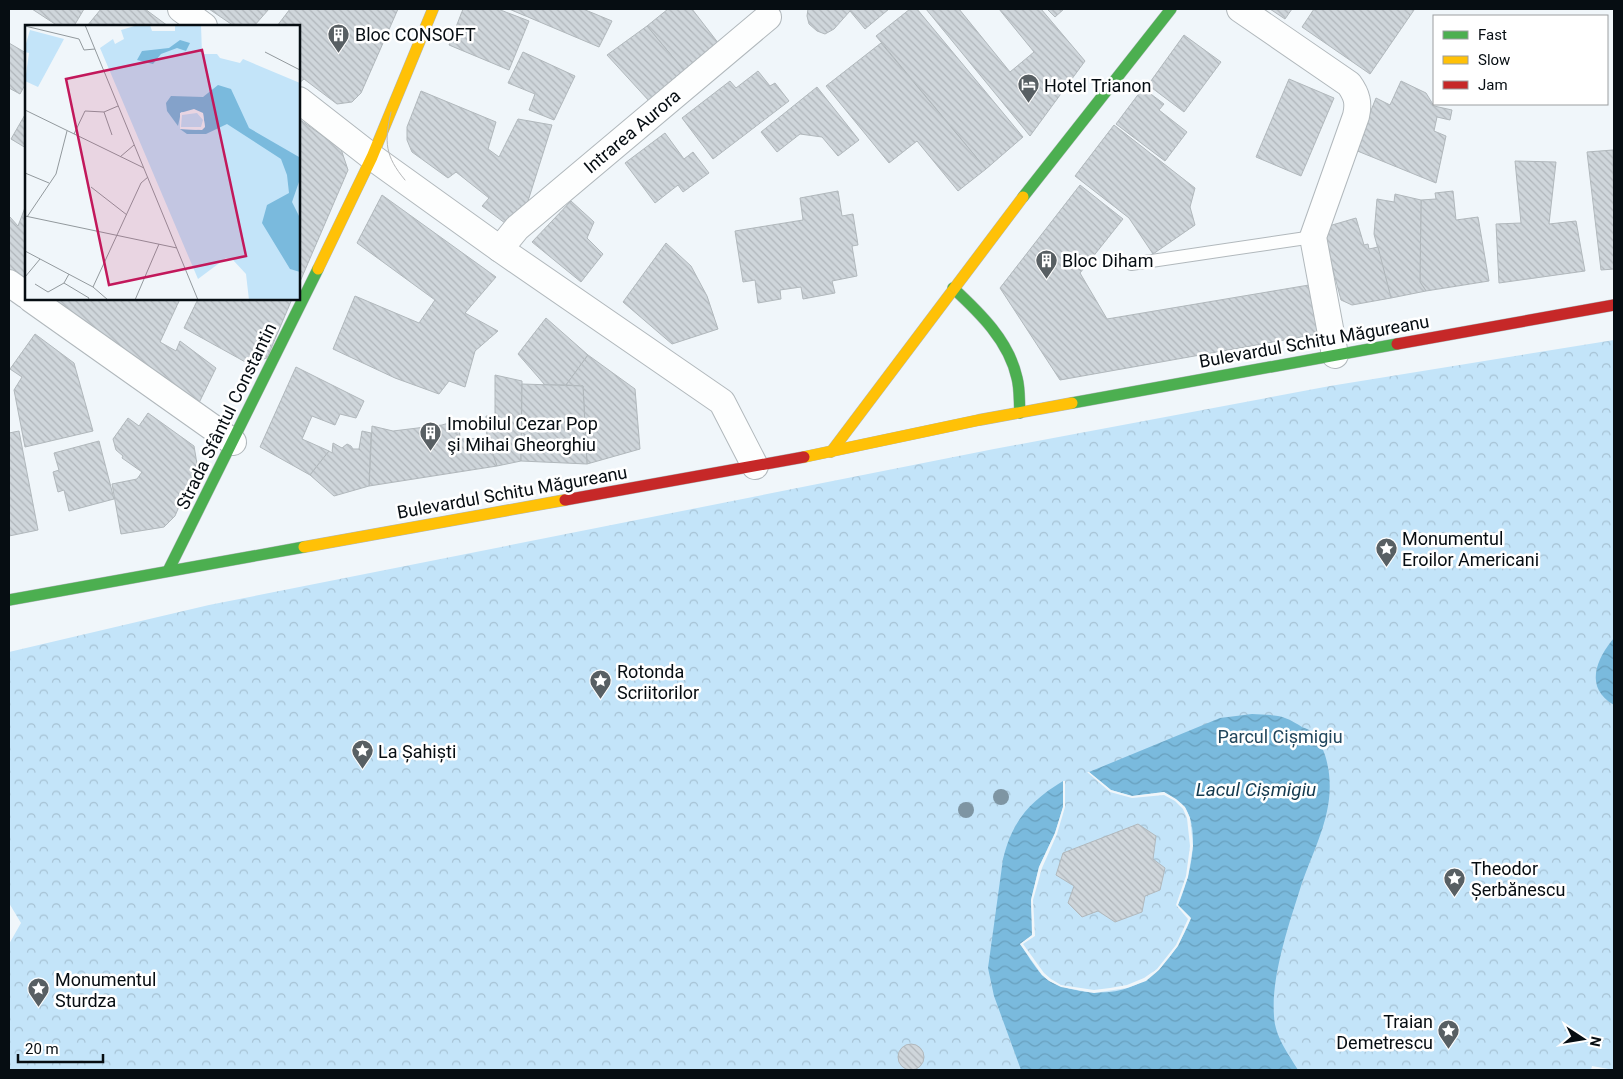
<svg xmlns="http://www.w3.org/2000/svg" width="1623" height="1079" viewBox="0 0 1623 1079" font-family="Roboto,sans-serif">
  <defs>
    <pattern id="park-crowns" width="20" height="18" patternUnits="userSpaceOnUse" patternTransform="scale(1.25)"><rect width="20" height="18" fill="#c3e4f9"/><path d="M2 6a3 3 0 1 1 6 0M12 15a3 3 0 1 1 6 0" fill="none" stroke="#a6c2d4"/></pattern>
    <pattern id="water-waves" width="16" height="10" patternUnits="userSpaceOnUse" patternTransform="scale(1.25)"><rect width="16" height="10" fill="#7abadd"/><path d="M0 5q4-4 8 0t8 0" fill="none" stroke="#689fbd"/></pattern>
    <pattern id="building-back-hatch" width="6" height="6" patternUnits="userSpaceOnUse" patternTransform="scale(1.25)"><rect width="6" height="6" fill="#cfd6db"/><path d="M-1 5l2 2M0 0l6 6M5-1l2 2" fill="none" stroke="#b0b6bb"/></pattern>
  </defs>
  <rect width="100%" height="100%" fill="#f0f6fa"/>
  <polygon fill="url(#park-crowns)" points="1614,340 1614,1070 1592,1066 1591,1070 9,1070 9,944 21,923 9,903 9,652 209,605 994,449 1330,386"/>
  <g fill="url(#water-waves)">
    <path d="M1614,638V705C1584,688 1596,659 1614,638Z"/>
    <path d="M1252,714C1262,715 1276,714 1285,718C1291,720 1297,724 1302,727C1305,728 1310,730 1312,732C1319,738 1322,747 1325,755C1340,804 1316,842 1301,886C1289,924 1271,976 1274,1016C1275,1037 1288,1053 1298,1070H1021L994,996L988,968L1003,859C1012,821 1030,801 1063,781V807L1055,833L1039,867L1031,900L1033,935L1020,944C1027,954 1034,966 1042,975C1053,985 1066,988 1080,991C1138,1000 1171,968 1191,918L1178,905C1189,880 1201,835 1186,809C1182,802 1171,797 1164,792L1132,796L1111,790L1089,772L1220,718Z"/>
  </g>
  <polygon fill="#f0f6fa" points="1087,772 1089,772 1111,790 1132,796 1164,792 1176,799 1185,807 1190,818 1193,846 1188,877 1178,905 1191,918 1178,946 1159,970 1146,981 1127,988 1094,993 1061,987 1049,981 1042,975 1020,944 1032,935 1031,900 1039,867 1055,833 1063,807 1063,781 1065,781 1065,807 1057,834 1042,868 1033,900 1035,936 1023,944 1044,973 1051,979 1061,985 1094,990 1110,988 1127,985 1144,978 1157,969 1176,945 1188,919 1176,905 1186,876 1190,846 1187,818 1183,809 1175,801 1164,795 1132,798 1110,792"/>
  <g fill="url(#building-back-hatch)" stroke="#b1b8bc">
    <polygon points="32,9 84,9 74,26 58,26"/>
    <polygon points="101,9 145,9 168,26 87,26"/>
    <polygon points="209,9 269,9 254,26 234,26"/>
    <polygon points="290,9 398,9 361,93 352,102 337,104 304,79 299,83 299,26 277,26"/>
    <polygon points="463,9 498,9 529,21 509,70 449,45"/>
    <polygon points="509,9 583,9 612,21 599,47"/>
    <polygon points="668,9 692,9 719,44 686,73 647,26"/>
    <polygon points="808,9 889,9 865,29 850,11 834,29 825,34 817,31 809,24 807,16"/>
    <polygon points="910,9 917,9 1023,137 986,169 876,36"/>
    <polygon points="926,9 959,9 1010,72 1034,52 999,9 1041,9 1085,61 1030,136"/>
    <polygon points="1047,9 1064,9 1055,17"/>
    <polygon points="1270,9 1292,9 1285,19"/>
    <polygon points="1314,9 1413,9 1414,10 1370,74 1302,27"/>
    <polygon points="647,26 686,73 650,102 607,55"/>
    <polygon points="1184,35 1221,62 1184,112 1148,85"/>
    <polygon points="9,43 26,53 26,83 20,94 9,88"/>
    <polygon points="881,43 986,169 958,191 917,141 889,163 826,86"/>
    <polygon points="523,52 575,76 554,120 529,110 535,94 508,83"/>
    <polygon points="758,71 770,86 775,83 789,101 713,159 682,118 730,81 736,88"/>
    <polygon points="1289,79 1334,98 1301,176 1256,157"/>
    <polygon points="1401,81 1426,93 1434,106 1452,110 1450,120 1437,117 1434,131 1446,136 1436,183 1355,150 1376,98 1390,105"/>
    <polygon points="817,87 859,140 838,156 822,137 800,134 777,152 761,132"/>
    <polygon points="1143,88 1164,104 1159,110 1187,132 1165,161 1116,124"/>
    <polygon points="421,91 496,122 488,149 499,157 518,119 552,125 528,201 509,226 482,206 489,198 456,172 448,178 412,152 407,140 407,127"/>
    <polygon points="26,113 26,148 11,139"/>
    <polygon points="299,119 341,149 348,170 299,284"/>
    <polygon points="1114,125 1195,188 1190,207 1195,225 1153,254 1129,218 1075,176"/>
    <polygon points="665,133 684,159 693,152 709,173 683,192 678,185 655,203 625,163"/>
    <polygon points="1613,150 1614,269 1601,270 1587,152"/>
    <polygon points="1515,161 1556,162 1549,224 1576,221 1585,271 1499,283 1496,224 1521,223"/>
    <polygon points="1080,185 1123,219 1080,273 1107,319 1309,285 1318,334 1060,380 1000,288"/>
    <polygon points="838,191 842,216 853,214 858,245 852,246 857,276 832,281 835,293 803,299 801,287 780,290 781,299 758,303 755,280 743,282 735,231 803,220 800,198"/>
    <polygon points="1453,191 1456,220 1478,217 1489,281 1426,291 1420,282 1421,200 1436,199 1435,193"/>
    <polygon points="1395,194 1421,200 1420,282 1426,291 1391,298 1374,234 1377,199 1394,202"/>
    <polygon points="382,195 496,277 465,313 498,331 475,351 465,387 449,381 439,394 395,378 333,349 355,296 419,323 435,300 357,243"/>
    <polygon points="571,201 594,222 587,238 603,254 581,282 532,242"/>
    <polygon points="26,205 26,277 22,283 9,273 9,219 10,217 18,226"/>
    <polygon points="1356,218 1364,245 1368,244 1369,249 1378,247 1391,298 1352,305 1341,300 1322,228"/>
    <polygon points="666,243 691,266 707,296 718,329 672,344 623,302"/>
    <polygon points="50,299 180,299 160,342 176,351 180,341 216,368 196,409"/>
    <polygon points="198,299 292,299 267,358 249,364 184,328"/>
    <polygon points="546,318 588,355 566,385 545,385 518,354"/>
    <polygon points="35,334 74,363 93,431 25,447 14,390 22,377 10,369"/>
    <polygon points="588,355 635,389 640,449 587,464 583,386 566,385"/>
    <polygon points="296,367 364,401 356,418 340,414 335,425 312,416 302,439 329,451 310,475 260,447"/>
    <polygon points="495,375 522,381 522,384 521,461 497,466 487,438 486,416 495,417"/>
    <polygon points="522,384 583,386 587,464 521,461"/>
    <polygon points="148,413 194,446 197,464 175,516 164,527 121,534 112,484 137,479 142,472 122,458 123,456 116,450 113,439 128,418 139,426"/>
    <polygon points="459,420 460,439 487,438 497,466 369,486 372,426 393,431 442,425"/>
    <polygon points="19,431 38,530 9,536 9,433"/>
    <polygon points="362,431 371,433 369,486 334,496 310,475 329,451 332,453 333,443 342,448 347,444 351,446 353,449 359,449"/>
    <polygon points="99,441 114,499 69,511 64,490 58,492 53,472 59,470 54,453"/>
    <polygon points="1138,824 1156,836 1153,859 1165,868 1160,890 1145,896 1142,912 1115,922 1098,911 1082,917 1068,903 1074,886 1056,875 1063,853"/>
    <circle cx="911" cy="1057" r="13"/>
  </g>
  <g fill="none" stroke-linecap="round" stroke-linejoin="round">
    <defs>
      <polyline id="lane" points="1131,264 1313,237"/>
      <g id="street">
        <polyline points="181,9 204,26"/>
        <path d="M1240,9L1349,84C1357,95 1359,103 1356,116L1313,237L1335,355"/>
        <polyline points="299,100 372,157 500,249 722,402 755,466"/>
        <polyline points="500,249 517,228 768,17"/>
        <polyline points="9,283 26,295"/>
        <polyline points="31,299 233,442"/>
      </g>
      <g id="fast">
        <polyline points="1023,197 1171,9"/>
        <path d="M953,288C980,313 1009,341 1017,378C1020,389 1019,402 1020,413"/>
        <polyline points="1072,403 1397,344"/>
        <polyline points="168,571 318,269"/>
        <polyline points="9,600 304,547"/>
      </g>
      <g id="slow">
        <polyline points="318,269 372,157 433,9"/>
        <polyline points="831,452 1023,197"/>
        <polyline points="804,457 979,420 1072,403"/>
        <polyline points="304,547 565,500"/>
      </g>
      <g id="jam">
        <polyline points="1397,344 1614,305"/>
        <polyline points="565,500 804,457"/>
      </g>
    </defs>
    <use href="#lane" stroke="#b1b8bc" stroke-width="14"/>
    <use href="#street" stroke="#b1b8bc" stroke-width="28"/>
    <use href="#fast" stroke="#b1b8bc" stroke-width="12"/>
    <use href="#slow" stroke="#b1b8bc" stroke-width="12"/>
    <use href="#jam" stroke="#b1b8bc" stroke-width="12"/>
    <use href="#lane" stroke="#fdfefe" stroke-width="12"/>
    <use href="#street" stroke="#fdfefe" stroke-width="26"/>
    <use href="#fast" stroke="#4caf50" stroke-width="11"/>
    <use href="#slow" stroke="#ffc107" stroke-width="11"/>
    <use href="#jam" stroke="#c62828" stroke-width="11"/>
    <path stroke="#b5b7b9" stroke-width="1" d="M391,112C384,142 385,156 405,180"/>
  </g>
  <g fill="#7e95a3">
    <circle cx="1001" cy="797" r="8"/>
    <circle cx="966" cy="810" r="8"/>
  </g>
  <defs>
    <symbol id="building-pin" viewBox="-11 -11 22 30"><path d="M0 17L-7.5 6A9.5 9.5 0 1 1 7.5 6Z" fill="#585f63" stroke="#fff"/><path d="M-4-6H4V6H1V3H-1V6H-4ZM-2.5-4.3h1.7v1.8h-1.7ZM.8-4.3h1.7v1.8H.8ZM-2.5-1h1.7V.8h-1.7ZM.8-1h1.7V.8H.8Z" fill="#fff"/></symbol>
    <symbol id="hotel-pin" viewBox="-11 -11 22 30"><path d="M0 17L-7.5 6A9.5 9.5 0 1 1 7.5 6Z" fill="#585f63" stroke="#fff"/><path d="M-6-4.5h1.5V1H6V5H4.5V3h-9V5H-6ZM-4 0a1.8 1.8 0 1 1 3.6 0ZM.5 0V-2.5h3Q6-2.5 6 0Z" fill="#fff"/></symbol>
    <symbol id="sight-pin" viewBox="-11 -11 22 30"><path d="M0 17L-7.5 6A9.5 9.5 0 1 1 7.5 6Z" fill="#585f63" stroke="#fff"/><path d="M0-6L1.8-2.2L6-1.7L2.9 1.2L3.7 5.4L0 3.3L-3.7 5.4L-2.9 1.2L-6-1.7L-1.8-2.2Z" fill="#fff"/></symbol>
  </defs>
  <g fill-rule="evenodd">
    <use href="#building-pin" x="326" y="22" width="25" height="34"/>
    <use href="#hotel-pin" x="1016" y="72" width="25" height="34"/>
    <use href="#building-pin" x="1034" y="248" width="25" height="34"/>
    <use href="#building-pin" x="418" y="420" width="25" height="34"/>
    <use href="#sight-pin" x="1374" y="536" width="25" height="34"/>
    <use href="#sight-pin" x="588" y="668" width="25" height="34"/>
    <use href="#sight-pin" x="350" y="738" width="25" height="34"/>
    <use href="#sight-pin" x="1442" y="866" width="25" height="34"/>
    <use href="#sight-pin" x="26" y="976" width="25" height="34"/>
    <use href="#sight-pin" x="1436" y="1018" width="25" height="34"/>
  </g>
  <g text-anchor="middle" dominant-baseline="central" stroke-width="5" stroke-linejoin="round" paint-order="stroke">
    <g font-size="18" fill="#060d12" stroke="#fff" text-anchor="start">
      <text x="355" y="34">Bloc CONSOFT</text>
      <text x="1044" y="85">Hotel Trianon</text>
      <text x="1062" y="260">Bloc Diham</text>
      <text x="447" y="423">Imobilul Cezar Pop<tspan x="447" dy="21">şi Mihai Gheorghiu</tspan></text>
      <text x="1402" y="538">Monumentul<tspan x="1402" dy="21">Eroilor Americani</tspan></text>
      <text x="617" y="671">Rotonda<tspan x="617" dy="21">Scriitorilor</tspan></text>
      <text x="378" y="751">La Șahiști</text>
      <text x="1471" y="868">Theodor<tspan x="1471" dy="21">Șerbănescu</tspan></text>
      <text x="55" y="979">Monumentul<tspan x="55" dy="21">Sturdza</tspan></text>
      <text x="1433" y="1021" text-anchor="end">Traian<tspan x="1433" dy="21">Demetrescu</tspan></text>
    </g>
    <g font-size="18" fill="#060d12" stroke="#fff">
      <text transform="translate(632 131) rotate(-40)">Intrarea Aurora</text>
      <text transform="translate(1314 341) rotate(-10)">Bulevardul Schitu Măgureanu</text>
      <text transform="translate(226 416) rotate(-64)">Strada Sfântul Constantin</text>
      <text transform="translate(512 492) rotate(-10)">Bulevardul Schitu Măgureanu</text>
    </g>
    <g font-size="18" fill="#21465c" stroke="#fff">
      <text x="1280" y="736">Parcul Cișmigiu</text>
    </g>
    <g font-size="19" font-style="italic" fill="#143a4f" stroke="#fff">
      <text x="1256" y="789">Lacul Cișmigiu</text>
    </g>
  </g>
  <g transform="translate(25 25)">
    <rect width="275" height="275" fill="#f0f6fa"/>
    <path d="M5,5L39,14L13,62L0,56L4,28L0,27V22Z" fill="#c3e4f9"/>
    <path d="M113,0H125L127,6H150V0H176L177,29H192L195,33L215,38L218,34L275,58V275H224L221,249L208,235L201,233L173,254L75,23L88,14L90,19L99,14L96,5Z" fill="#c3e4f9"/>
    <path d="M155,15L165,18L161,26L152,23L136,29L128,39L112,35L117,26L144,23ZM193,60L206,64L224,103L274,132L275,154L267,177L275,193V247L265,244L237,198L242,180L264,168L262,150L256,134L202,99L181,109H162L155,104L171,105L180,102L178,88L156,87L153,101L142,86L141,78L146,71L178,72Z" fill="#7abadd"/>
    <path d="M169,84L178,88L180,102L177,105L155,104V88ZM172,88L178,95L176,102H156L157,90Z" fill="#f0f6fa" fill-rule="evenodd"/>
    <path fill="none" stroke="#92999d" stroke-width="1" d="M60,0L173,275M0,1L54,14M54,14L59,25L70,24M240,27L275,45M0,85L119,143M79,87L87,110M49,109L60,86L79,87L93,81M95,132L109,120M0,148L24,158M66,162L102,190M0,191L152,223M2,192L31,149L42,106M0,226L68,262L83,275M44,249L39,258L64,273L63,275M0,252L15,234M10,259L23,267L39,258M68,262L116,158L123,152M110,275L134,219"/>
    <path fill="#c2185b" fill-opacity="0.15" stroke="#c2185b" stroke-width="2.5" d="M177,25L221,231L84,260L41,54Z"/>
    <rect width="275" height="275" fill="none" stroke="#060d12" stroke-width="2.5"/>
  </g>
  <rect width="1623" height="1079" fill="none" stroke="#060d12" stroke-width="20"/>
  <rect x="1433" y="15" width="175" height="90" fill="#ffffff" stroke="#9b9ea0"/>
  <rect x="1443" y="31" width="25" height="8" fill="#4caf50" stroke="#9b9ea0"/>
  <text x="1478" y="40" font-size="15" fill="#060d12">Fast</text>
  <rect x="1443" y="56" width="25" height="8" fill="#ffc107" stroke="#9b9ea0"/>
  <text x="1478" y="65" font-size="15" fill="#060d12">Slow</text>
  <rect x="1443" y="81" width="25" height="8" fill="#c62828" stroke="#9b9ea0"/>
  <text x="1478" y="90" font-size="15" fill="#060d12">Jam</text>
  <g transform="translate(1583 1039) rotate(102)" stroke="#ffffff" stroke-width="4" paint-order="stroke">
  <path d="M0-4L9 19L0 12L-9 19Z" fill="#060d12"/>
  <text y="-8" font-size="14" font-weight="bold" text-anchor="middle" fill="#060d12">N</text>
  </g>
  <path d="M18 1054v8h85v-8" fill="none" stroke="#060d12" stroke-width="2.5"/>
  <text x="25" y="1054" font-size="15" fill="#060d12" stroke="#ffffff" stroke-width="4" paint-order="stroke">20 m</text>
</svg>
